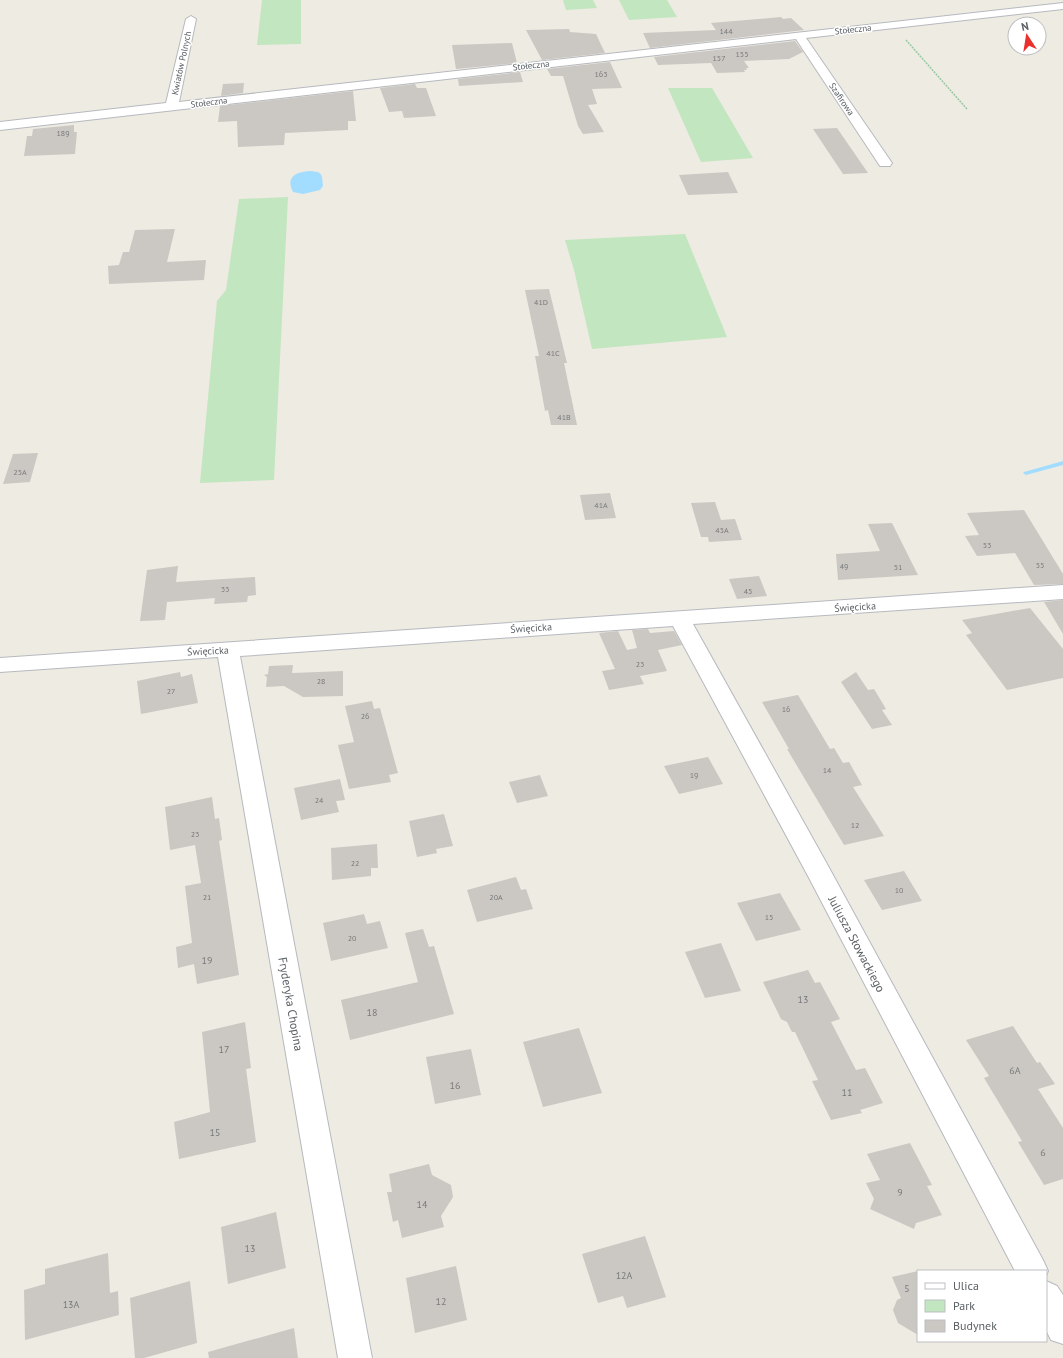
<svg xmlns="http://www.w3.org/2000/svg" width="1063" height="1358" viewBox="0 0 1063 1358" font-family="'PT Sans',sans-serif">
  <rect width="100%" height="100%" fill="#eeebe3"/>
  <g fill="#c2e6bf">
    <polygon points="262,0 301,0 301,44 257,45"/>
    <polygon points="563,0 593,0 597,8 566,10"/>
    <polygon points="619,0 667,0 677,17 629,20"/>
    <polygon points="668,88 712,88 753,158 701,162"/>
    <polygon points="288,197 274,480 200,483 217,301 226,290 239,199"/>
    <polygon points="685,234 727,337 592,349 574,270 565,240"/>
  </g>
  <path fill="#a2ddff" d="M310,171C323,172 322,174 323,186L320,190L303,194L293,192C285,176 297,172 310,171Z"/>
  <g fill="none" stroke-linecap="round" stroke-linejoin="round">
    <polygon fill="#a2ddff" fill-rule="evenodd" points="1063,461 1063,465 1026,475 1023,473 1024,472"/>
  </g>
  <g fill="#cbc7c2">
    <polygon points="781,17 783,19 791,18 804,30 650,48 643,33 716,30 711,23"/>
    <polygon points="569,29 570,32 596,34 605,53 542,60 526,30"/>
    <polygon points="795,41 803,52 789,59 744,61 749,68 746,68 747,70 744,70 745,72 717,73 711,63 658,65 654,57"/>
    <polygon points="512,43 517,63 456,69 452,45"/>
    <polygon points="610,62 622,88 592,89 597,104 588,105 604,132 583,134 578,126 563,76 551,76 547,69"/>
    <polygon points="520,72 523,82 459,86 458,79"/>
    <polygon points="244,83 243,93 221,96 223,84"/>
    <polygon points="415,84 417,88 426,88 436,116 404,118 402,111 389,112 380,88"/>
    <polygon points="353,91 356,121 348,121 348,130 285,133 284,145 238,147 237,121 218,122 220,106"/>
    <polygon points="74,125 74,132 77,132 75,154 24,156 27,136 32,136 33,129"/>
    <polygon points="837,128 868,173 843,174 813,129"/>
    <polygon points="728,172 738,193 688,195 679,175"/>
    <polygon points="175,229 167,262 206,260 204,280 109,284 108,266 119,265 123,252 129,252 135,230"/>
    <polygon points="549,289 567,363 564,363 577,425 551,425 548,410 545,411 535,356 539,356 525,290"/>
    <polygon points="38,453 30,482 3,484 13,454"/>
    <polygon points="610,493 616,518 585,520 580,495"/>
    <polygon points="715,502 721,520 735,519 742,540 709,542 708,537 701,537 691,503"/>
    <polygon points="1024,510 1063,574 1063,584 1034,585 1015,553 977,556 965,536 979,535 967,513"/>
    <polygon points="892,523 918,575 838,580 836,554 880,551 868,524"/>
    <polygon points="178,566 176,582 255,577 256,595 248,596 247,602 214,604 215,598 167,602 165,620 140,621 147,570"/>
    <polygon points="759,576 767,596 737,599 729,579"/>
    <polygon points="1063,600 1063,634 1044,602"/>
    <polygon points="1030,608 1063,649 1063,678 1007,690 966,635 972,633 962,620"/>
    <polygon points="648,629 650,633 674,631 682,645 658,650 667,671 640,676 644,684 609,690 602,671 615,669 599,633 618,631 627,650 637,648 632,630"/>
    <polygon points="293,665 292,673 343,671 343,696 303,697 284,686 266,687 267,677 264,675 268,674 269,666"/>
    <polygon points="180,672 181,677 192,674 198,703 141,714 137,681"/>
    <polygon points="856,672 868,690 874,689 886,709 882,710 892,725 872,729 841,682"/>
    <polygon points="798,695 830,749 834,748 843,763 849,762 862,785 853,787 884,836 844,845 787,749 789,749 762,702"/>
    <polygon points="372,701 374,709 380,708 398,773 389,775 391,782 349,789 338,745 354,742 345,706"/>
    <polygon points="708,757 723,784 679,794 664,766"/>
    <polygon points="540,775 548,796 517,803 509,782"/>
    <polygon points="340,779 345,800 336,801 339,812 301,820 294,788"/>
    <polygon points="212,797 215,819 219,818 222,840 219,841 239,975 197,984 194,964 178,968 176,947 192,943 185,886 201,883 195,845 170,850 165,807"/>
    <polygon points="444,814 453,846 436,849 437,853 417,857 409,821"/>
    <polygon points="377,844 378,868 371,868 371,876 332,880 331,848"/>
    <polygon points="904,871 922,901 882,910 864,880"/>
    <polygon points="516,877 521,890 526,889 533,909 477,922 467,890"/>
    <polygon points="780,893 801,930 756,941 737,903"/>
    <polygon points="364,914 367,924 380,921 388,948 331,961 323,923"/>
    <polygon points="423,929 429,947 434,946 454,1014 350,1040 341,1000 418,982 405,933"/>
    <polygon points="721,943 741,991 705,998 685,952"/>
    <polygon points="808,970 815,983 820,982 840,1019 831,1022 856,1070 865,1068 883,1103 860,1110 862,1113 831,1120 812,1081 818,1080 795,1032 792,1032 787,1022 781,1019 763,982"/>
    <polygon points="245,1022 251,1068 246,1069 256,1142 179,1159 174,1122 210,1112 202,1032"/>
    <polygon points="1013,1026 1037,1063 1040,1062 1055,1084 1038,1089 1063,1128 1063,1179 1044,1185 1018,1142 1022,1141 984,1078 989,1076 966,1040"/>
    <polygon points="579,1028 602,1093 543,1107 523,1042"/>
    <polygon points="471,1049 481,1095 435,1104 426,1057"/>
    <polygon points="910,1143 932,1185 927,1186 942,1215 916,1223 914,1229 870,1209 874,1199 866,1183 880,1180 867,1154"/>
    <polygon points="429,1164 432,1175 451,1185 453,1197 441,1216 444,1227 402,1238 398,1220 393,1222 387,1192 392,1192 389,1174"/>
    <polygon points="276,1212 286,1268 228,1284 221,1227"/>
    <polygon points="645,1236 666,1297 627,1308 623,1296 598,1303 582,1254"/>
    <polygon points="108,1253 110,1293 118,1291 119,1315 25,1340 24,1290 45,1284 45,1269"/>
    <polygon points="456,1266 467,1320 415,1333 406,1278"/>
    <polygon points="918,1271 918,1335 898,1323 893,1310 897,1300 901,1298 892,1277"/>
    <polygon points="190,1281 197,1343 144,1358 135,1358 130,1298"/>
    <polygon points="294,1328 298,1358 209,1358 208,1352"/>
  </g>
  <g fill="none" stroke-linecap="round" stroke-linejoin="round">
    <defs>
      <g id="street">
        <polygon points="1063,3 1063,9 806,38 892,163 890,166 880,166 796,39 0,130 0,122 166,103 186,19 191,16 196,19 179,102"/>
        <polygon points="1063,585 1063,599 693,624 827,864 1043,1260 1048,1271 1046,1276 1046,1271 1015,1271 808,876 673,626 240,656 372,1358 338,1358 218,657 0,672 0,658"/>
        <polygon points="1046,1281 1057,1286 1063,1295 1063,1344 1051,1340 1046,1330"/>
      </g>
    </defs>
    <use href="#street" stroke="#b6b9be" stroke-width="2"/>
    <polyline stroke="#98c7a3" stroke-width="1.5" stroke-dasharray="2 1" stroke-linecap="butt" points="906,40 967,109"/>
    <use href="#street" fill="#fff" fill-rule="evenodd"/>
  </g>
  <g text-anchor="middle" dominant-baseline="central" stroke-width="3" stroke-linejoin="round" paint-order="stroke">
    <g font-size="8" fill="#777a7c">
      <text x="726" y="31">144</text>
      <text x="742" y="54">155</text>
      <text x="719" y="58">157</text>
      <text x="601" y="74">163</text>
      <text x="63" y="133">189</text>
      <text x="541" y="302">41D</text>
      <text x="553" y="353">41C</text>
      <text x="564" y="417">41B</text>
      <text x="20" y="472">25A</text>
      <text x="601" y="505">41A</text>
      <text x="722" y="530">45A</text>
      <text x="987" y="545">53</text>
      <text x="1040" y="565">55</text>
      <text x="844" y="566">49</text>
      <text x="898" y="567">51</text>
      <text x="225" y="589">33</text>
      <text x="748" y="591">45</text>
      <text x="640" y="664">23</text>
      <text x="321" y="681">28</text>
      <text x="171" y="691">27</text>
      <text x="786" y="709">16</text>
      <text x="365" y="716">26</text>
      <text x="827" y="770">14</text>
      <text x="694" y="775">19</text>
      <text x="319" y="800">24</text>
      <text x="855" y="825">12</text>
      <text x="195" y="834">23</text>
      <text x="355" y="863">22</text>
      <text x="899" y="890">10</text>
      <text x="207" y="897">21</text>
      <text x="496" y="897">20A</text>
      <text x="769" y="917">15</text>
      <text x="352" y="938">20</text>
    </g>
    <g font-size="9" fill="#5b6064" stroke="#fff">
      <text transform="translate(853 29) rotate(-6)">Stołeczna</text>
      <text transform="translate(181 63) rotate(-78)">Kwiatów Polnych</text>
      <text transform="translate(531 65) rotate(-6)">Stołeczna</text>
      <text transform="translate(842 99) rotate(56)">Szafirowa</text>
      <text transform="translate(209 102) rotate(-7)">Stołeczna</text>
    </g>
    <g font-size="10" fill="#5b6064" stroke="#fff">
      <text transform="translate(855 607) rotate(-4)">Święcicka</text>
      <text transform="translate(531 628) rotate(-4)">Święcicka</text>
      <text transform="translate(208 651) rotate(-3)">Święcicka</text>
    </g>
    <g font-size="10" fill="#777a7c">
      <text x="207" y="960">19</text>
      <text x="803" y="999">13</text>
      <text x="372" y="1012">18</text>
      <text x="224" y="1049">17</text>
      <text x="1015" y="1070">6A</text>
      <text x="455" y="1085">16</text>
      <text x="847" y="1092">11</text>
      <text x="215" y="1132">15</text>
      <text x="1043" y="1152">6</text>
      <text x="900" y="1192">9</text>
      <text x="422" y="1204">14</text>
      <text x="250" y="1248">13</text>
      <text x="624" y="1275">12A</text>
      <text x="907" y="1288">5</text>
      <text x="441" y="1301">12</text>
      <text x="71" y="1304">13A</text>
    </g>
    <g font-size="12" fill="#5b6064" stroke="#fff">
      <text transform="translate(857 944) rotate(62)">Juliusza Słowackiego</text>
      <text transform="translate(291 1004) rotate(80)">Fryderyka Chopina</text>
    </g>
  </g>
  <rect x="917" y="1270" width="130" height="72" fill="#ffffff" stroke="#bdbfc1"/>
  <rect x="925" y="1283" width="20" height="6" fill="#ffffff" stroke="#bdbfc1"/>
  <text x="953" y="1290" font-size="12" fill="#5b6064">Ulica</text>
  <rect x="925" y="1300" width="20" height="12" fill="#c2e6bf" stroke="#bdbfc1"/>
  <text x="953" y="1310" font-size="12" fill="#5b6064">Park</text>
  <rect x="925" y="1320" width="20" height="12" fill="#cbc7c2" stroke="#bdbfc1"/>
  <text x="953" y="1330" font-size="12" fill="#5b6064">Budynek</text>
  <g transform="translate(1027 36) rotate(348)"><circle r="19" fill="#ffffff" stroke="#bdbfc1"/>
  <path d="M0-3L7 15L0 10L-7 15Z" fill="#ea2f2d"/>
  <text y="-6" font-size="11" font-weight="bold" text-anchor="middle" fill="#5b6064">N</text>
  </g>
</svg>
